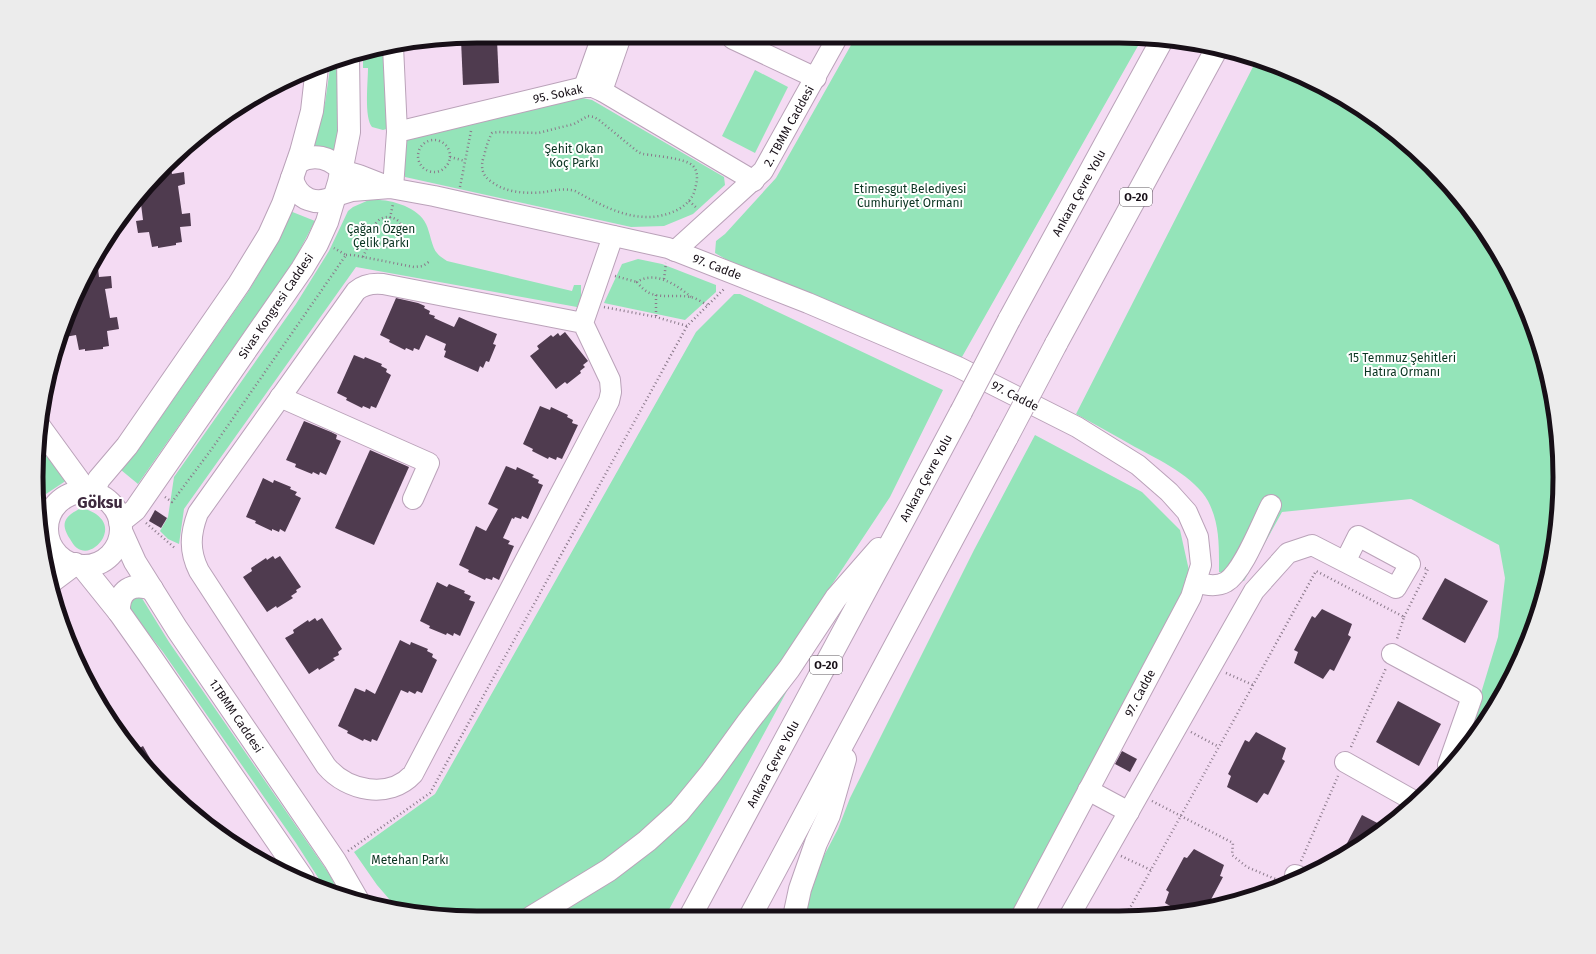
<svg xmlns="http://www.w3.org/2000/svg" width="1596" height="954" viewBox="0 0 1596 954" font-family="'Fira Sans',sans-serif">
  <rect width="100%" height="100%" fill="#f4dbf3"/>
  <g fill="#94e4b9">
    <polygon points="1143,37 958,364 734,264 715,253 716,241 725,234 776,178 855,38"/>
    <path d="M388,47L390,128L383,130L372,127C364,117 368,82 368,68H363V53Z"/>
    <polygon points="342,58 337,157 312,151 325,103 331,61"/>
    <path d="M1257,59L1364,110L1431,165L1486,232L1527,308L1552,391L1560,477L1551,563L1526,646L1486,722L1465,746L1498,637L1505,578L1499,545L1411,499L1282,512L1244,581L1219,572C1219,547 1220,524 1208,501C1195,477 1158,459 1135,447C1116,436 1096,425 1076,414Z"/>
    <polygon points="755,70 788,87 755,153 722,136"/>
    <polygon points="578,97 592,100 724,177 725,185 693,214 664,226 631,227 405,177 405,138"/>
    <path d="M369,200C387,198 418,206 426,224C430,232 432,248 437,253C439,256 444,259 447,261L572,291L574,285H581V298L577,307L356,267L184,509L179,544L168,539L160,531L168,517L174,477L296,304L329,251L348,211L353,207Z"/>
    <polygon points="290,211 315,221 294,261 138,484 121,470 154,427 248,292 264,265"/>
    <polygon points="638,259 662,264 716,285 716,292 685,320 604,303 622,264"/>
    <polygon points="734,294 740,294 943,390 890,497 774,672 704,767 679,796 652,824 585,876 517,917 448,917 396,907 377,885 354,852 435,794 696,332"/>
    <polygon points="1035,435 1142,492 1180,530 1190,575 1169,624 1013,917 802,917 817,869 838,829 850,798 974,550"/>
    <polygon points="38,445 67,480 46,494 36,474"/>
    <path d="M81,508C96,511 111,522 103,538C98,547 87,555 77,548C74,546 72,542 70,539C59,522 66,516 81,508Z"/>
    <polygon points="140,595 169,642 330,875 340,896 326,890 296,843 163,652 126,605 128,600"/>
    <polygon points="795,676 665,917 551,917 595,891"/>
  </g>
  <g fill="#4f3b4f">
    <polygon points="461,40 497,40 499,83 463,85"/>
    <polygon points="170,161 172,174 184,172 185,184 178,186 182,214 190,213 191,226 180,227 182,242 176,243 176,245 158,248 158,246 152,247 149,232 138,233 136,221 143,220 140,196"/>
    <polygon points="97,260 99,277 111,276 112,288 105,289 110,318 117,317 119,329 107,331 109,346 103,347 103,349 85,351 85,349 79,350 76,335 65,337 64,327 65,324 71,323 69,315"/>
    <polygon points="396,298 418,303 425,306 424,308 430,311 429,314 435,316 434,318 454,327 459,317 497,334 493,344 496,345 489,362 486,361 483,368 480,366 478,372 444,357 446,351 444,350 446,344 426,335 419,350 414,348 413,351 406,348 405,350 389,342 390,340 380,335"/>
    <polygon points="565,332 588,361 583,365 585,367 580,371 581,373 567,384 565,382 556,389 530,356 539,349 537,346 551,335 553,337 558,333 560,336"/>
    <polygon points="354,355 364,359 365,357 382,364 381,366 387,369 386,372 391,375 376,408 371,406 370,409 363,406 362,408 346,400 347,398 337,393"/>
    <polygon points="540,406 550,410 551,407 568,415 567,417 573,420 572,423 578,425 562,459 557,457 556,460 549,457 548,459 532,451 533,449 523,444"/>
    <polygon points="304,421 331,432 337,435 336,439 341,441 326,475 320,472 319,475 313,472 312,474 295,467 296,464 286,460"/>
    <polygon points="370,450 409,467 374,545 335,528"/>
    <polygon points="506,466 516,470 517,467 534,475 532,477 539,480 538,483 543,485 528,519 522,516 521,519 515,517 514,519 512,518 503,538 510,541 508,544 514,546 499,580 493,577 492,580 486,578 485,580 468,572 469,570 459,565 476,526 486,531 498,509 488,504"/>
    <polygon points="263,478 273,483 274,480 291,487 290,489 297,492 295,495 301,498 285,532 280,529 279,532 272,529 272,531 255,523 256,521 246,517"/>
    <polygon points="155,510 167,518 161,528 149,521"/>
    <polygon points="273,556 275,559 280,556 301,587 296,590 297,592 291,596 293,598 277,608 276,606 267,612 243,577 252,571 251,568 266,558 267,560"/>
    <polygon points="1445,578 1488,601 1465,643 1422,619"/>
    <polygon points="437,582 447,587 449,584 465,591 464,593 471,596 469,600 475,602 460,636 454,633 453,636 447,633 446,635 429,628 430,626 420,621"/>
    <polygon points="1322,609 1352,624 1348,635 1351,637 1334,671 1330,669 1323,679 1294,663 1298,652 1294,650 1312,616 1315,618"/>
    <polygon points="315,618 317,621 322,618 342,649 338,652 339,655 333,658 335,660 319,670 318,668 309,674 285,638 294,633 293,630 308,620 309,622"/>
    <polygon points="400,640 410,645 411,642 428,649 427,651 433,654 432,657 437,660 422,693 417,691 415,694 409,691 408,693 401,690 377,741 372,739 371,742 364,739 363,741 347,733 348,731 338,726 355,688 365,692 366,689 375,694"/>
    <polygon points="1398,701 1441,724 1419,766 1376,742"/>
    <polygon points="1256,732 1286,748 1282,759 1285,761 1268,795 1264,793 1257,803 1227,787 1231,776 1228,774 1245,740 1249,742"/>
    <polygon points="143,746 160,776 156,778 133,752"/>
    <polygon points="1122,751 1137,759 1130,772 1115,764"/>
    <polygon points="1362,815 1385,827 1338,860"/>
    <polygon points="1194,849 1224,865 1220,876 1223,877 1207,907 1181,912 1165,903 1169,892 1166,890 1184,857 1187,858"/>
  </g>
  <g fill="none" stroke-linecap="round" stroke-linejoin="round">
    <defs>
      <g id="minor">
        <polyline points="733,39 816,78"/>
        <polyline points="393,46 397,132"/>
        <polyline points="584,87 601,39"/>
        <polyline points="602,91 620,39"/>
        <polyline points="342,170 359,175 387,186"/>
        <polyline points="393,188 397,132 584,87 593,87 602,91 754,181"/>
        <polyline points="336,196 352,191 390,188 434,196 668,248 808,303 958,367 1077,427 1138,465 1169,492 1187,512 1198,537 1201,565 1191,597 1021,917"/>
        <polyline points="675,251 763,171 837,38"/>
        <path d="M583,323L383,284C373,283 364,284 356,291L198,513C190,534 189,551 199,571L326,766C347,791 389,800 413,774L609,401L611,392L610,380L583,323L613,236"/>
        <polyline points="280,397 429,463 413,499"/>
        <path d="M1196,582C1205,585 1217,587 1226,582C1243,572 1261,524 1271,505"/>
        <polyline points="1392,654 1472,697 1448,765"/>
        <polyline points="1345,762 1416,802"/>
        <polyline points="1088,790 1129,812"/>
        <polyline points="1295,875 1298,876"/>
        <polyline points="1069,917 1254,591 1288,553 1312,545 1396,588 1410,564 1358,536 1345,562"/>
      </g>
      <g id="major">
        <path d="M298,162C314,153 329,157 342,170"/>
        <path d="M292,178C297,200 317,207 336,196"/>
        <polyline points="39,426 87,492"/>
        <circle cx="84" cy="529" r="37"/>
        <polyline points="92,493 99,479 127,446 239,284 269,235 283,204 301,152 312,111 317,67"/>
        <polyline points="120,522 135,510 302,269 317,244 327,222 339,182 349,132 348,56"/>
        <polyline points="121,531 135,562 177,629 335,861 357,899"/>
        <polyline points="82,566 119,612 148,653 303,879"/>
        <polyline points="51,582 75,564"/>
        <path d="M119,612C118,590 132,582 152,589"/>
      </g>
      <g id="highway">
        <polyline points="1009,320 1162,40"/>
        <polyline points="1056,344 1216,50"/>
        <polyline points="532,917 609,870 647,841 679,812 711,773 748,722 789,669 836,598 879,549"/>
        <polyline points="690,917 905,517 961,412"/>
        <polyline points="750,917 1007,437"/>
        <polyline points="794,917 800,889 816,843 829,815 845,759"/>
      </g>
    </defs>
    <use href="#minor" stroke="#baa2b9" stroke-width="22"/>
    <use href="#major" stroke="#baa2b9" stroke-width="24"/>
    <use href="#highway" stroke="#baa2b9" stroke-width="24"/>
    <g stroke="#8a798a" stroke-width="2.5" stroke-dasharray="1 3" stroke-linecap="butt">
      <path d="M588,116L594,117L599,120L638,152L643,154C655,156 686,158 693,166C699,172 697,182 695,189C693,199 684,207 675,211C640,227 606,208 575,191C565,188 555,190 545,192C528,194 506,193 492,182C482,176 480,167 484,156C486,148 488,140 492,133L498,132L538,133L574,124Z"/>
      <circle cx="434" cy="156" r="16"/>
      <polyline points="450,157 465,161"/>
      <polyline points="460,187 471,131"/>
      <polyline points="689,201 698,209"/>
      <circle cx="388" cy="232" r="15"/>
      <polyline points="390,218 393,204"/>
      <polyline points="346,255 353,255 414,267 423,266 430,261"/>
      <polyline points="363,257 367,248 375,238"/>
      <polyline points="615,276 637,282"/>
      <polyline points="664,279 666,263"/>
      <polyline points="656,295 656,317"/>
      <path d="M691,297C677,285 655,270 637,282C652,303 670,293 691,297C696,298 703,303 708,305"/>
      <polyline points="604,307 656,317 687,326"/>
      <polyline points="165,497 172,502 211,450 346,255 334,248"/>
      <polyline points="146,523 176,549"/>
      <polyline points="1404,617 1428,569 1424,568"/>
      <polyline points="1226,673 1253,685"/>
      <polyline points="1191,732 1219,747"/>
      <polyline points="1351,747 1386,668"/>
      <polyline points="1152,801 1233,843 1232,855 1247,867 1280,881"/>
      <polyline points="348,851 430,793 687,326 725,288"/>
      <polyline points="1121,856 1151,870"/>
      <polyline points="1301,861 1338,776"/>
      <polyline points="1125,917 1316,571 1404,617 1397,639"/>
    </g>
    <use href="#minor" stroke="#fff" stroke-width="20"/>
    <use href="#major" stroke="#fff" stroke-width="22"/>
    <use href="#highway" stroke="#fff" stroke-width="22"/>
    <defs>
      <g id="highway-bridge">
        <polyline points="961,412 1009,320"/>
        <polyline points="1007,437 1056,344"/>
      </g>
    </defs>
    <use href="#highway-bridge" stroke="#baa2b9" stroke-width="24" stroke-linecap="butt"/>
    <use href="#highway-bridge" stroke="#fff" stroke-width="22"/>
  </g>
  <g text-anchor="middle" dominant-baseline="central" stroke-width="4" stroke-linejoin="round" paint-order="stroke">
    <g fill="#fff" stroke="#5d575d" stroke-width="1">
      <rect x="1120" y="188" width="32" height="18" rx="3"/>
      <rect x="810" y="656" width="32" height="18" rx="3"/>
    </g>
    <g font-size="11" font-weight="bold" fill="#170f17">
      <text x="1136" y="197">O-20</text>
      <text x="826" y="665">O-20</text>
    </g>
    <g font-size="12" fill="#170f17" stroke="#fff">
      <text transform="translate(558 94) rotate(-12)">95. Sokak</text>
      <text transform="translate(789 126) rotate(-61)">2. TBMM Caddesi</text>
      <text transform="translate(1079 193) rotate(-61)">Ankara Çevre Yolu</text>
      <text transform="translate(717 267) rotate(21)">97. Cadde</text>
      <text transform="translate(276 306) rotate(-56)">Sivas Kongresi Caddesi</text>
      <text transform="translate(1015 396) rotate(27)">97. Cadde</text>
      <text transform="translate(926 478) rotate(-62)">Ankara Çevre Yolu</text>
      <text transform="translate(1140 693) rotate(-62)">97. Cadde</text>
      <text transform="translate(236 716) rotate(56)">1.TBMM Caddesi</text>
      <text transform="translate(773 764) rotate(-62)">Ankara Çevre Yolu</text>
    </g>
    <g font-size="12" fill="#0a3421" stroke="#fff">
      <text x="574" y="149">Şehit Okan<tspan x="574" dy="14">Koç Parkı</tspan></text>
      <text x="910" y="189">Etimesgut Belediyesi<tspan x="910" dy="14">Cumhuriyet Ormanı</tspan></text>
      <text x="381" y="229">Çağan Özgen<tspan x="381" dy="14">Çelik Parkı</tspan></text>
      <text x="1402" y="358">15 Temmuz Şehitleri<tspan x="1402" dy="14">Hatıra Ormanı</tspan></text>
      <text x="410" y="860">Metehan Parkı</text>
    </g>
    <g font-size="16" font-weight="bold" fill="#3e2a3e" stroke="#fff">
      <text x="100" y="502">Göksu</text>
    </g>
  </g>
  <path d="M0 0H1596V954H0ZM477 43H1119A434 434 0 0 1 1553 477V477A434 434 0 0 1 1119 911H477A434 434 0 0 1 43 477V477A434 434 0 0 1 477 43Z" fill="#ececec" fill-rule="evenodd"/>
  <path fill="none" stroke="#170f17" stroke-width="5" d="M477 43H1119A434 434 0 0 1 1553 477V477A434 434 0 0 1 1119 911H477A434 434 0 0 1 43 477V477A434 434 0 0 1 477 43Z"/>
</svg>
